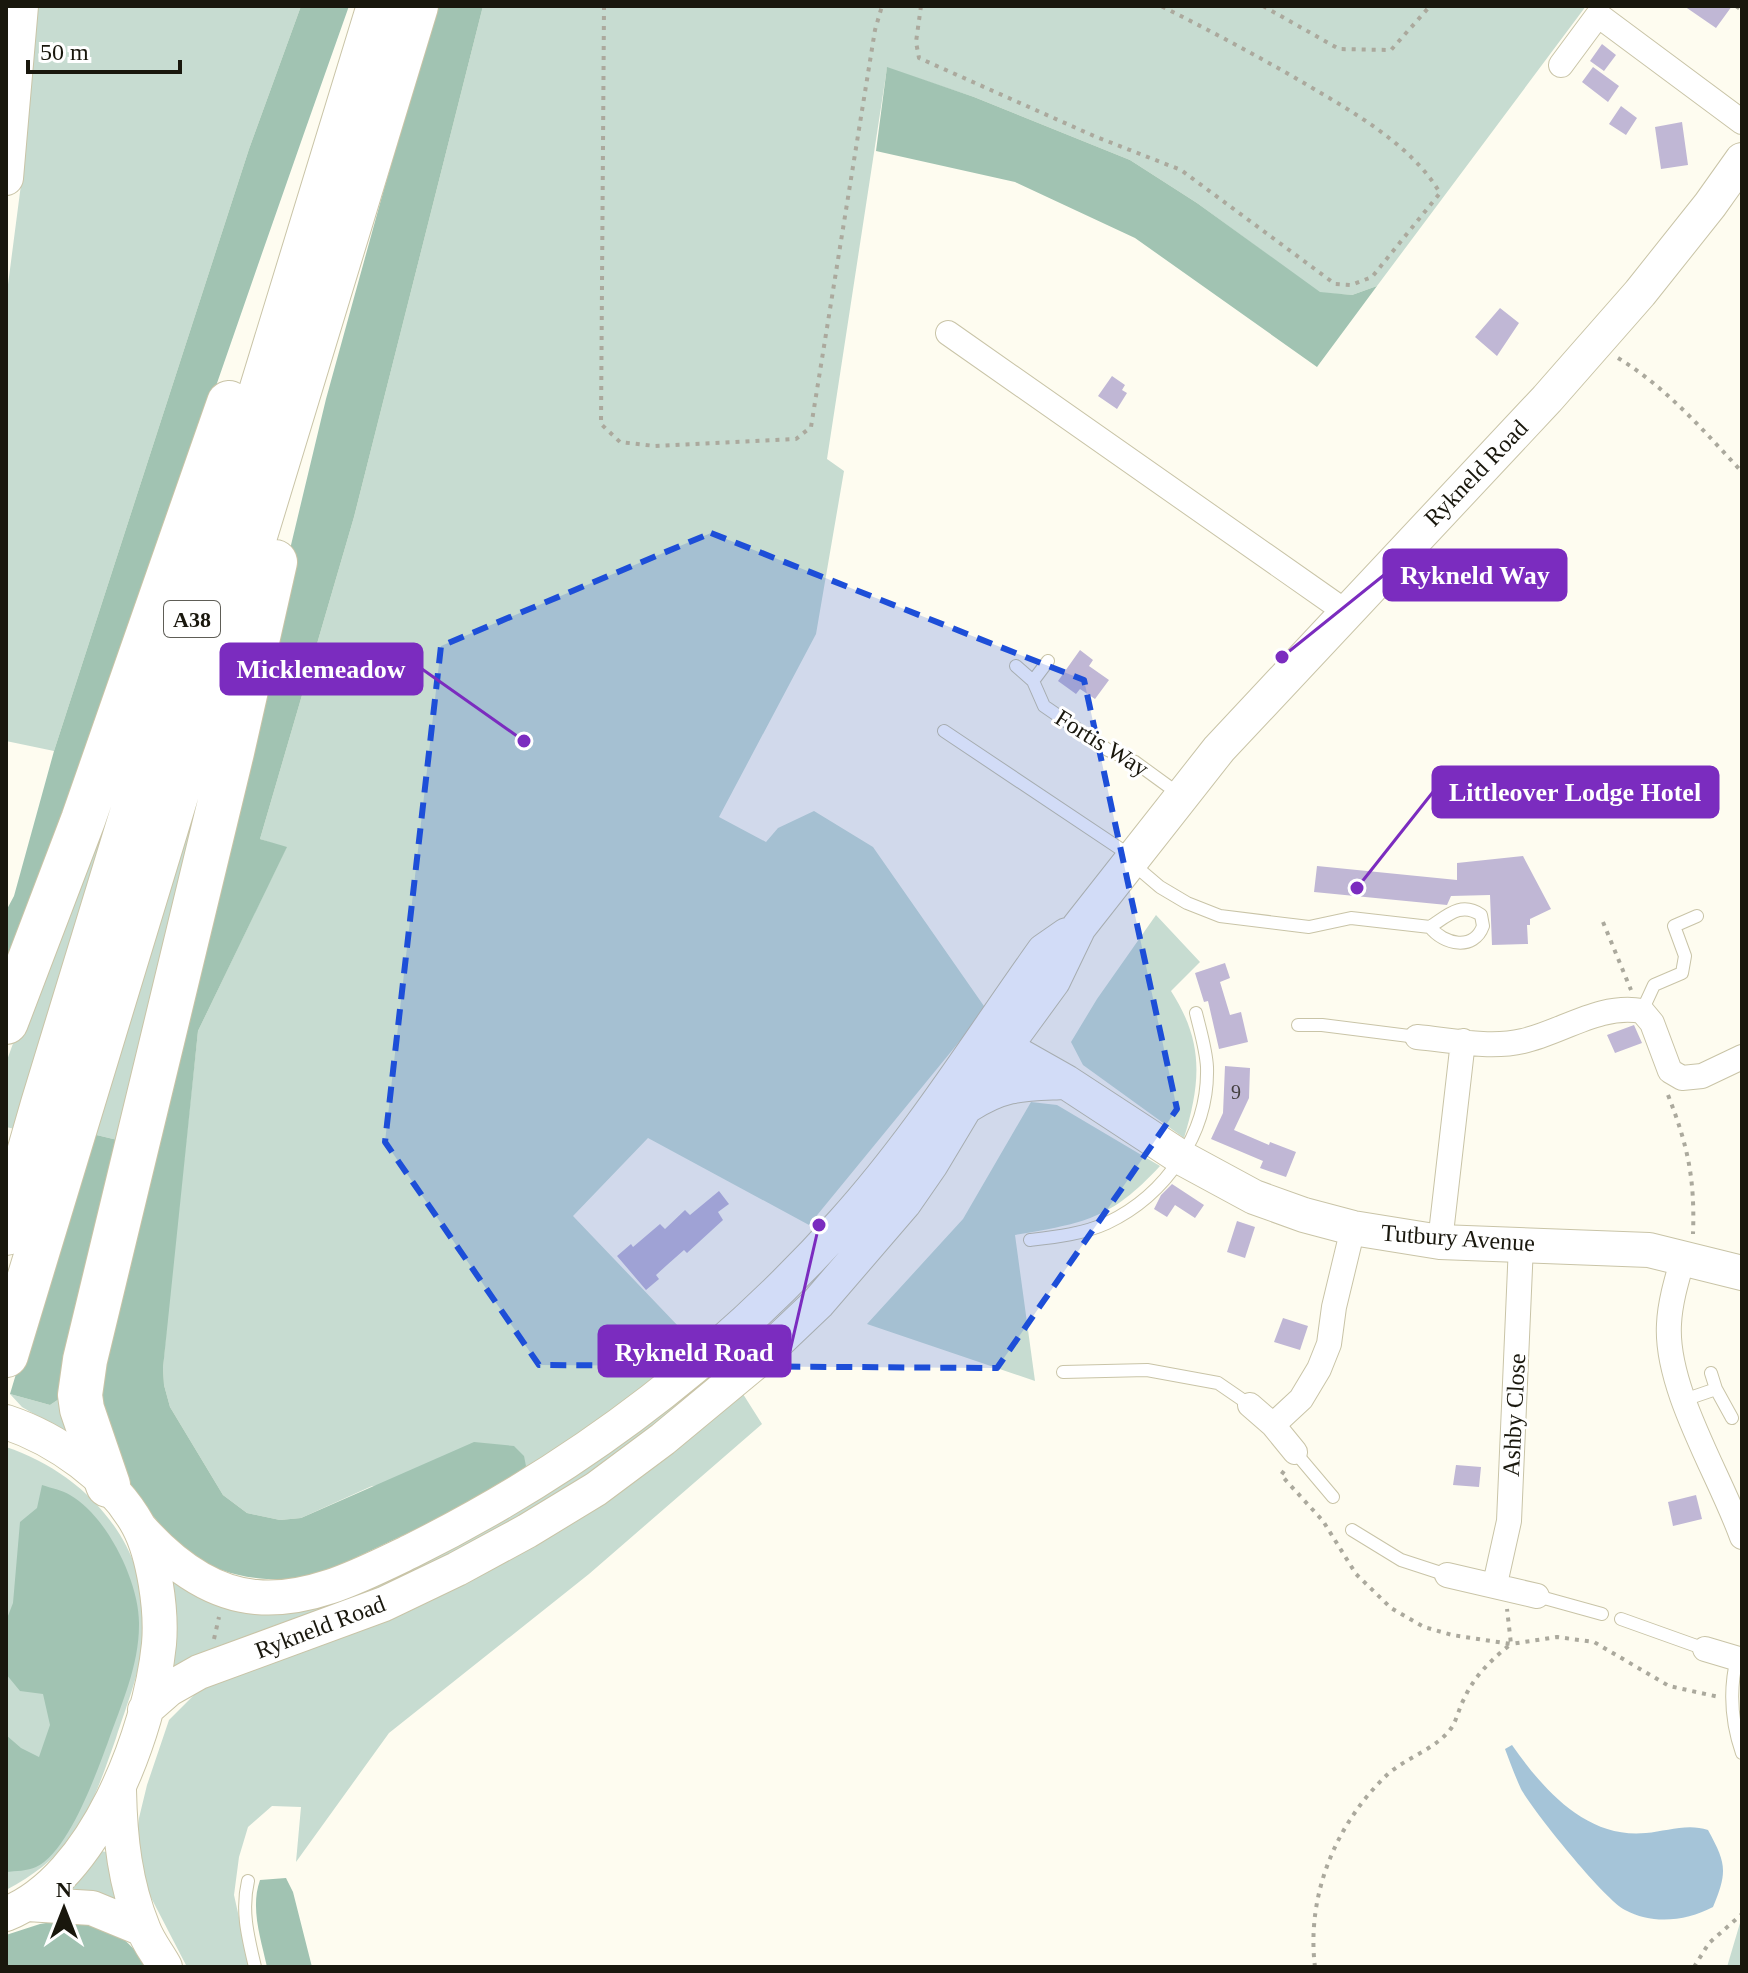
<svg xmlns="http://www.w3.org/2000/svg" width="1748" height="1973" viewBox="0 0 1748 1973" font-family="'Times New Roman',serif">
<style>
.green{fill:#c7dcd1}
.forest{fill:#a1c3b2}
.water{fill:#a5c4d8}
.building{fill:#c0b7d5}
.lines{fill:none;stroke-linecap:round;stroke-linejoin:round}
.lane-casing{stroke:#c9c4a7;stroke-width:14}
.street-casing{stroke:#c9c4a7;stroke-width:26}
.secondary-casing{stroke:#c9c4a7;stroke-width:36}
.highway-casing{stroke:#c9c4a7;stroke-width:46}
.path{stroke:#aba99d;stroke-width:4;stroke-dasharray:4 6;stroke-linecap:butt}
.lane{stroke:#fff;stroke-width:12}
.street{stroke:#fff;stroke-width:24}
.secondary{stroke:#fff;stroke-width:34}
.highway{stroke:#fff;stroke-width:44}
.marked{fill:#1d4ed8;fill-opacity:0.2;stroke:#1d4ed8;stroke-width:6;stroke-dasharray:16 10;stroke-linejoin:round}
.labels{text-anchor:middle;stroke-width:6;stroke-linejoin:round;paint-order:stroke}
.number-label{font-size:20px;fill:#433f3f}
.shield{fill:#fff;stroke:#5e5d56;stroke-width:2}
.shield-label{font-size:22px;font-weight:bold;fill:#19170d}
.street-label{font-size:24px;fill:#19170d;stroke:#fff}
.leader{fill:none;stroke:#7b2cbf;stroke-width:3}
.callout-dot{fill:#7b2cbf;stroke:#fff;stroke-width:3}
.callout{fill:#7b2cbf;stroke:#7b2cbf;stroke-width:3}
.callout-label{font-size:26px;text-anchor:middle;font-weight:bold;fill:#fff}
</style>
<rect width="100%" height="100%" fill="#fefcf0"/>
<!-- green -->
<path class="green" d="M35,6H301L249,149L54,751L6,741V300L26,146Z
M483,6H1586L1377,286L1352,295L1320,293L1197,203L1130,160L974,97L887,68L827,459L844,471L816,634L719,817L766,842L778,828L814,811L873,847L986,1009L809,1225L648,1138L573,1216L700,1349L518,1476L372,1486L301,1518L280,1520L247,1513L223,1495L170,1407L164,1385L163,1368L169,1298L198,1031L286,848L260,839L354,517Z
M175,591L24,1131L6,1127V1063Z
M218,732L126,1142L88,1133Z
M1156,915L1200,962L1171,991C1204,1042 1201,1082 1184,1138L1083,1065L1071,1042L1097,999Z
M1031,1102L1057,1105L1160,1166C1110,1220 1084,1223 1015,1235L1035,1381L867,1324L963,1219Z
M708,1376L712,1380L711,1387L555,1500L398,1585L171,1671L166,1574L271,1609Z
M71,1391L75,1438L22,1407L10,1394L50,1405Z
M743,1394L762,1424L589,1574L389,1733L296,1862L301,1807L272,1806L248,1827L239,1857L234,1895L250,1967H187L144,1884L136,1842L139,1818L147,1785L169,1720L199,1690L243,1671Z
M6,1447C85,1473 151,1545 144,1632C142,1668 127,1704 116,1738C91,1809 77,1853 6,1890Z
M101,1851L106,1852L116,1901L66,1891Z
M1742,1921V1967H1727L1740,1923Z"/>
<!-- forest -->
<path class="forest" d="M301,6H349C233,332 123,660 6,985V911L14,896L54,751L249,149Z
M438,6H483L354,517L260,839L287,847L198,1031L163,1368L164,1385L170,1407L223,1495L247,1513L280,1520L301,1518L474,1442L514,1446L524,1456L526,1466L518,1476L465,1506L317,1576C272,1584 225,1579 187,1552C174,1543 164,1528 153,1516C134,1494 118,1470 108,1443C99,1419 99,1389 95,1363L326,399L384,189Z
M887,67L974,97L1130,160L1197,203L1320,292L1352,295L1377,286L1317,367L1135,238L1015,182L876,151Z
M88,1133L126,1142L71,1391L50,1405L10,1394Z
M42,1485C51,1488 62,1490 70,1495C107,1516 140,1583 139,1625C139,1666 121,1705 108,1742C96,1774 68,1853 36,1867C28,1871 15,1871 6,1872V1735L21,1748L39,1757L50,1725L43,1694L20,1691L6,1674V1621L13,1603L20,1522L37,1508Z
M286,1878L293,1892L312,1967H267C261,1939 250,1908 260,1880Z
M88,1916C114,1928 132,1944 148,1967H6V1935L40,1924Z"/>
<!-- water -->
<path class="water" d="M1512,1745C1543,1789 1586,1839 1646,1833C1667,1831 1688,1823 1708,1830C1726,1863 1728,1871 1713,1907C1686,1921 1653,1925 1625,1910C1604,1899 1533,1811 1521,1789C1515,1776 1510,1762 1505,1749Z"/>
<!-- building -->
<path class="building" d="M1684,6H1732L1716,28Z
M1602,44L1616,55L1604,71L1590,61Z
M1593,67L1619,86L1608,102L1582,82Z
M1621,106L1637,118L1626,135L1609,124Z
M1682,122L1688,165L1661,169L1655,127Z
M1500,308L1519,323L1497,356L1475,337Z
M1112,376L1125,385L1122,390L1127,393L1117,409L1098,396Z
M1080,650L1093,660L1089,666L1109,680L1095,699L1080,689L1076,694L1058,681Z
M1523,856L1551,909L1530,919V925H1527L1528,944L1492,945L1490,895L1451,896L1447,905L1314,892L1317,866L1457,880V863Z
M1225,963L1230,978L1220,982L1230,1015L1241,1012L1248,1042L1219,1049L1208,1001L1204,1002L1195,973Z
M1634,1025L1642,1043L1615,1053L1607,1035Z
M1225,1066L1250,1068L1249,1098L1234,1130L1269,1145L1270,1142L1296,1152L1286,1177L1260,1168L1263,1161L1211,1139L1223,1113Z
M1172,1184L1204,1205L1195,1218L1175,1205L1167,1217L1154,1209L1161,1195Z
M719,1191L729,1204L718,1212L723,1220L687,1253L684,1250L667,1265L656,1275L659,1279L646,1290L617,1256L631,1244L633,1247L660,1224L665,1229L685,1210L690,1215Z
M1237,1221L1255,1227L1245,1258L1227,1252Z
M1283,1318L1308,1326L1300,1350L1274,1342Z
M1456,1465L1481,1467L1479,1487L1453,1485Z
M1696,1495L1702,1519L1673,1526L1668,1502Z"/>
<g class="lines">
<defs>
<path id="lane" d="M1016,666L1033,681L1048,661
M1033,681L1044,706L1108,750L1135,762L1179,794
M944,731L1131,856
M1133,864L1160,887L1187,903L1220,916L1309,927L1351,918L1430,927C1447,916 1461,901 1481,915L1483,926C1474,951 1444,945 1430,927
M1642,1011L1654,985L1682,973L1685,956L1674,926L1697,916
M1298,1025H1322L1417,1037
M1030,1240C1056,1237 1083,1234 1107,1223C1166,1195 1209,1133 1207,1067C1206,1049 1200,1030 1196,1013
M1063,1372L1147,1370L1218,1383L1250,1405
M1711,1373L1716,1389L1732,1418
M1684,1400L1716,1389
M1295,1452L1333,1497
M1352,1530L1401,1560L1447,1575
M1537,1596L1602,1614
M1621,1619L1705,1649
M1737,1658C1729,1690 1731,1721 1742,1753
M248,1881C241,1911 248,1937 255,1967"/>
<path id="street" d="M1561,65L1598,15L1742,122
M948,333L1346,612
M1417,1037C1450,1040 1489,1049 1523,1041C1562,1032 1601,1003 1642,1011L1652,1023L1670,1071L1682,1078L1702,1076L1742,1057
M1440,1242L1463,1041
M1683,1258C1677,1279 1670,1302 1669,1324C1665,1389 1720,1475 1742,1537
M1250,1405L1273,1425L1295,1452
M1273,1425L1301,1399L1319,1369L1329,1344L1334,1307L1353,1228
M1447,1575L1537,1596
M1495,1584L1509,1521L1521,1245
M1705,1649L1742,1660"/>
<path id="secondary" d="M6,178L21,6
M994,1028L1004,1047L1066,1082L1182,1158L1254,1197L1304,1215L1353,1228L1440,1242L1649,1250L1742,1273
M967,1106C1004,1082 1023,1084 1065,1082
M6,1422C57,1439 112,1478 138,1525C154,1555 162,1610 159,1644C150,1733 95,1879 6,1914
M139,1527C169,1561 209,1593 256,1597C311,1602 363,1574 411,1551C574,1470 721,1359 843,1223C918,1140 979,1042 1044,951L1067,935
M145,1710L169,1689L199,1672L384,1604L457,1569L527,1531L596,1489L663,1439L757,1361L818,1303L904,1203L931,1164L985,1074L1053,981L1079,927L1219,749L1547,399L1640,293L1710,205L1742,160
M119,1790C120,1838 125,1884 143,1928C148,1942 158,1954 165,1967
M27,1904L92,1908L143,1929"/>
<path id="highway" d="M6,1022L83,820L229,403
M6,1233L43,1104L379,6
M6,1355L416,6
M108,1485L82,1409L80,1395L85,1360L232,752L275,562"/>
</defs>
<!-- lane casing -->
<use href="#lane" class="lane-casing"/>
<!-- street casing -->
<use href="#street" class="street-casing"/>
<!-- secondary casing -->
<use href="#secondary" class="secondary-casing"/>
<!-- highway casing -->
<use href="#highway" class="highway-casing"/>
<!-- path -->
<path class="path" d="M604,6L601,424L620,442L655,446L796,439L811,427L875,30L882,6
M921,6L916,42L919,58L1094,136L1181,170L1335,284L1351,285L1372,277L1440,193C1411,143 1346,108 1297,79C1252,53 1207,29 1161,6
M1263,6L1339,49L1391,50L1430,6
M1736,6L1742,10
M1618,358C1666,387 1704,431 1742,472
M1603,922L1631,990
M1668,1095C1688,1146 1695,1179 1693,1234
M1284,1471L1281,1475L1323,1521L1356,1574L1391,1608L1424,1627L1452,1635L1511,1644L1557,1637L1594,1642L1669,1686L1719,1697
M214,1639L219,1617
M1315,1967C1306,1895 1336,1823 1388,1774C1407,1757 1437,1749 1452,1727C1457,1719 1459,1708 1464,1699C1474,1676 1492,1659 1511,1644L1507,1609
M1694,1967L1709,1943L1742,1914"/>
<!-- lane -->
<use href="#lane" class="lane"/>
<!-- street -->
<use href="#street" class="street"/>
<!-- secondary -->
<use href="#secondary" class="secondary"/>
<!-- highway -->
<use href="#highway" class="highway"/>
</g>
<!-- marked area -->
<path class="marked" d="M711,533L1084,680L1177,1109L997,1368L539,1365L385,1142L441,646Z"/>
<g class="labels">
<!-- number labels -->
<g class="number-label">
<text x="1236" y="1099">9</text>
</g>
<!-- shield labels -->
<rect class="shield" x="164" y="601" width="56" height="36" rx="6"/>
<g class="shield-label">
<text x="192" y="627">A38</text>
</g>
<!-- street labels -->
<g class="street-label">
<text transform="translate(1476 473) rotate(-46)" y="8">Rykneld Road</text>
<text transform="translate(1102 743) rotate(32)" y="8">Fortis Way</text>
<text transform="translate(1458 1238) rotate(4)" y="8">Tutbury Avenue</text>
<text transform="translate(1514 1415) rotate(-87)" y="8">Ashby Close</text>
<text transform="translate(320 1627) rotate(-21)" y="8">Rykneld Road</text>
</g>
</g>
<!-- callouts -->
<path class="leader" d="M1282 657L1384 575M524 741L422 669M1357 888L1433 792M819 1225L790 1351"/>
<g class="callout-dot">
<circle cx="1282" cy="657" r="8"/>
<circle cx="524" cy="741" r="8"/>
<circle cx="1357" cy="888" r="8"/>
<circle cx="819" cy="1225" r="8"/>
</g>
<g class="callout">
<rect x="1384" y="550" width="182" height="50" rx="8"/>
<rect x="221" y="644" width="201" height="50" rx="8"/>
<rect x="1433" y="767" width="285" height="50" rx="8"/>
<rect x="599" y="1326" width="191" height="50" rx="8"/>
</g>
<g class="callout-label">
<text x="1475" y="584">Rykneld Way</text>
<text x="321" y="678">Micklemeadow</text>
<text x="1575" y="801">Littleover Lodge Hotel</text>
<text x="694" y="1361">Rykneld Road</text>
</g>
<!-- border -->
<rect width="1748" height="1973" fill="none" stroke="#19170d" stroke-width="16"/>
<!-- north arrow -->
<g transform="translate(64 1909)" stroke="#ffffff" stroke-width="6" paint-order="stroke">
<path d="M0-6L14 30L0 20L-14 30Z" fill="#19170d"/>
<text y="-12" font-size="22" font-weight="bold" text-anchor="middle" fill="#19170d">N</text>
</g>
<!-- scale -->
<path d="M28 60v12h152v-12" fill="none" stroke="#19170d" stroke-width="4"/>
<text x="40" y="60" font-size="24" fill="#19170d" stroke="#ffffff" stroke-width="6" paint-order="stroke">50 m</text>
</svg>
